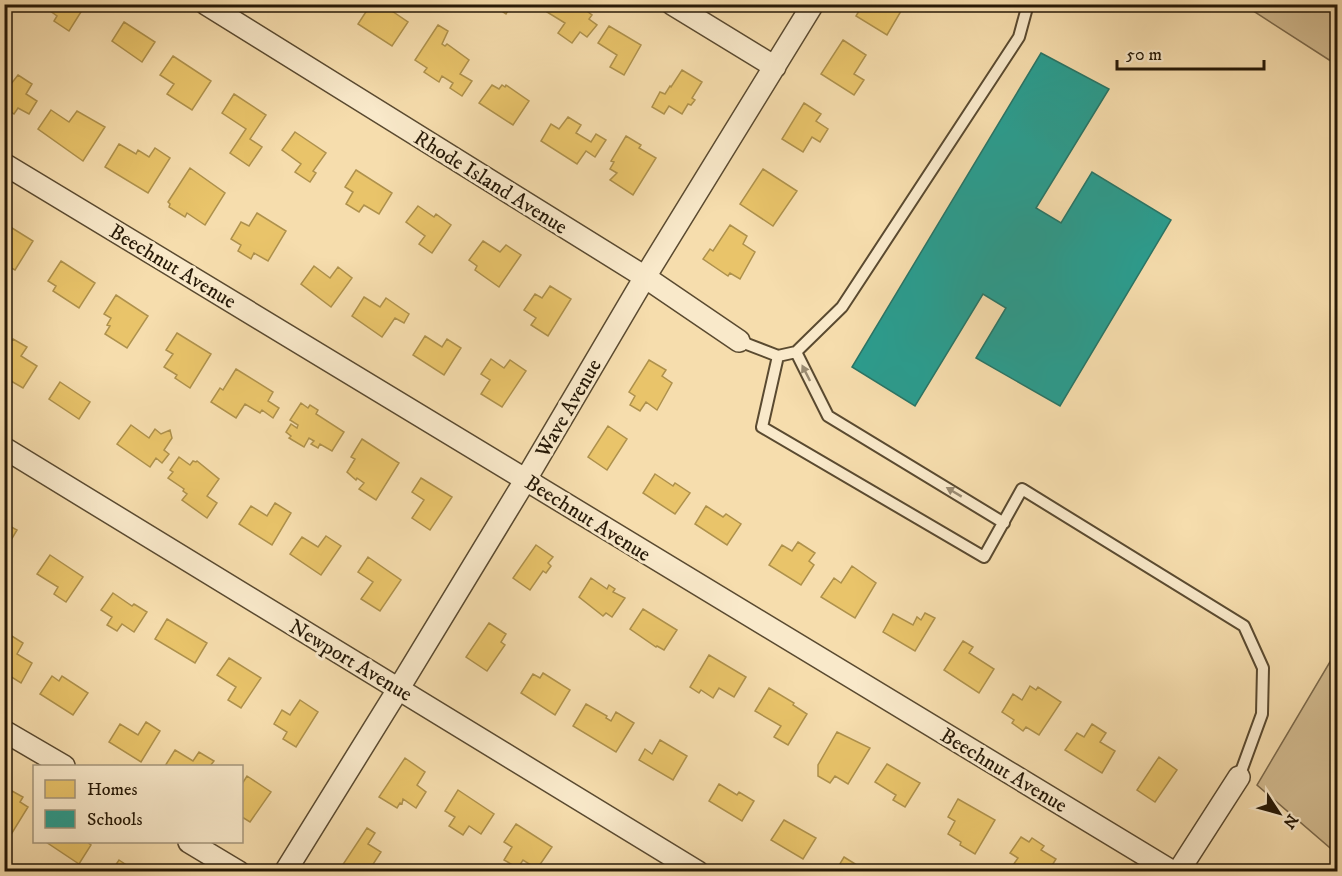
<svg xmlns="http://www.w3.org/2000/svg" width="1342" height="876" viewBox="0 0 1342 876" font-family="'IM FELL DW Pica',serif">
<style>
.green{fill:#d3bc91;stroke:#7c6a4c;stroke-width:1.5}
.homes{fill:#e9c46a;stroke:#ae914c;stroke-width:1.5}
.schools{fill:#2a9d8f;stroke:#297566;stroke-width:1.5}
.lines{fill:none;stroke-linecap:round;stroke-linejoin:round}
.service-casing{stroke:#5a4a30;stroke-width:14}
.minor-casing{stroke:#5a4a30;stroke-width:24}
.service{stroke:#f9e9ca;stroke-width:10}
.minor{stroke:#f9e9ca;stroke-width:21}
.oneway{fill:#9a8b72}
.labels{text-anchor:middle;stroke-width:6;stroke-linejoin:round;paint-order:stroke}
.street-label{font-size:21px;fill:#261907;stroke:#f9e9ca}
</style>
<rect width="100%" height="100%" fill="#f6ddad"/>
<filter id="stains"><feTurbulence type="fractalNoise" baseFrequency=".00333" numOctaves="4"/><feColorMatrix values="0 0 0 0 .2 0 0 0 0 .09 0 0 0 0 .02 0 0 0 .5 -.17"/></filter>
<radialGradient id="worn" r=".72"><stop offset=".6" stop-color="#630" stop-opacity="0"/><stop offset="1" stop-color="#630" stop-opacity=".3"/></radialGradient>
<!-- green -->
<path class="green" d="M1244,5H1337V65Z
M1337,650L1338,871L1327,872L1337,854L1257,785Z"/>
<!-- homes -->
<path class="homes" d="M48,4H86L69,31L54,21L57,16L46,8Z
M371,4H376L381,8L383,5L408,22L392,46L358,24Z
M491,4H512L506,14Z
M553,4L580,6L592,15L589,19L597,25L587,37L580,32L572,43L558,33L565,23L547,12Z
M863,4H901L904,6L887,35L856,16Z
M124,22L155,42L142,62L112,41Z
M438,25L448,31L442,44L445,46L447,44L469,60L460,74L472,81L462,96L450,88L453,83L442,76L439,82L424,72L427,68L415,60Z
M609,26L641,45L624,75L610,67L617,55L598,43Z
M843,40L866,55L854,74L864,80L854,95L821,74Z
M173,56L211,81L192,110L167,94L174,84L160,75Z
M682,70L702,82L692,98L695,100L691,105L688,104L682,114L669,106L664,114L652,107L660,92L665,94L670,86L671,87Z
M18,75L32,84L26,94L37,101L29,114L18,108L14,114L4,107V80L11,84Z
M492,85L499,89L502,85L505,87L506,85L529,101L513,125L479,103Z
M234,94L266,115L250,139L262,147L249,166L230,153L246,129L222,113Z
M804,103L821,114L816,121L828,129L820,142L812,137L803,152L782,139Z
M51,110L69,122L77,111L105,127L83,161L38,129Z
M568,117L581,125L576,133L591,142L596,134L606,140L595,157L586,151L577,164L541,141L551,124L559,129Z
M295,132L326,153L313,171L316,173L310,182L295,172L301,164L282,150Z
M626,136L641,145L639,148L656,158L633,195L610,180L617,173L610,169L614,162L611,161Z
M119,144L136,154L138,150L149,157L155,148L170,158L148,193L105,167Z
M190,168L225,193L205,225L187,213L185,217L169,207L170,204L168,202Z
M763,169L797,191L773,226L740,204Z
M356,170L392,193L379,214L364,205L359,212L346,204L353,192L345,187Z
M418,206L434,217L436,214L451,225L432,253L419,244L425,236L406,222Z
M257,213L286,231L268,261L254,253L251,259L238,251L241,245L231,239L241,222L249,226Z
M4,223L33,241L15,270L4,264Z
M730,225L747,236L743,244L755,252L740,279L730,273L728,276L703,259L710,249L713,251Z
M483,241L500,252L506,245L521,255L499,287L475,270L477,266L469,260Z
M61,261L95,283L79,308L53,291L56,286L48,281Z
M314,266L330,278L338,267L352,278L331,307L301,284Z
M550,286L571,299L548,336L531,325L536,318L524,310L535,294L542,298Z
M116,295L148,316L127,348L105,334L110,326L107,325L111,318L104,314Z
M364,297L380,307L386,298L409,314L404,323L395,318L382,337L352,316Z
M177,333L211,354L190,388L175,378L177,375L164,367L173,354L166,350Z
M425,336L442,347L447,339L461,348L444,375L413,355Z
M13,339L27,347L21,356L37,366L23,388L4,377V351Z
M491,359L504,368L510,360L526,371L502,407L481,394L490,380L481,374Z
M649,360L666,370L662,376L672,383L657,410L646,402L640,411L630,405L635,396L629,392Z
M236,369L273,392L268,401L279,408L273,418L262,410L260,413L245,404L236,418L211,402L220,388L223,390Z
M60,382L90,402L79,419L49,399Z
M301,403L308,408L310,405L318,410L316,414L344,432L332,451L320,444L318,448L311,444L314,441L309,438L304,447L289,438L291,436L286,432L291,424L297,428L298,425L290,420Z
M131,425L149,438L155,429L161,434L170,430L172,438L164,450L169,454L162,463L156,458L150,467L117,444Z
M608,426L627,439L607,470L588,457Z
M362,439L399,463L376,500L359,489L364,483L357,478L356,480L347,472L355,459L351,457Z
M179,457L190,465L193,461L196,462L197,461L219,479L207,496L217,503L207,518L182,500L187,494L183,491L184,489L168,478L173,472L170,470Z
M655,474L673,486L675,483L690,493L675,514L643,493Z
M421,478L452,497L430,530L412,518L424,500L412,492Z
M275,503L291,513L272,545L239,524L251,506L267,516Z
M706,506L723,517L726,514L741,524L727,545L695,524Z
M4,523L17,530L4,552Z
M326,536L341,546L321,575L290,554L302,537L318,547Z
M798,542L815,553L809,561L814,565L801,585L769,565L782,545L792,551Z
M536,545L553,557L548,563L551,566L546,573L543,571L530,590L513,578Z
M50,555L83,577L66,602L54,594L58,587L37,574Z
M368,557L401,580L380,611L361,599L373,582L358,572Z
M852,566L876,583L855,618L821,597L834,578L841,583Z
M591,578L607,589L609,585L615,589L613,592L625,598L612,617L606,613L603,616L579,597Z
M113,593L132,606L134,604L147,612L134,632L122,624L117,631L107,625L112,617L101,610Z
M643,609L677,630L664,650L657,646L656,647L630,629Z
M925,613L935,618L915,651L883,632L893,614L913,625L917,617L921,620Z
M167,619L207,643L195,663L155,639Z
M489,623L506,634L501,642L505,645L487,671L466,657Z
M7,633L23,643L17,654L32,663L21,683L10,676L8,680L4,678V638Z
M963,641L973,647L969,653L994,669L979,693L944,670Z
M709,655L746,677L734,697L719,688L713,698L701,690L699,693L690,687Z
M229,658L261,678L241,708L228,700L236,687L217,675Z
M543,673L570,690L555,715L521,693L533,674L540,678Z
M52,676L59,681L62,676L88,693L73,715L40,694Z
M1030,686L1036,690L1038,687L1061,702L1039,735L1026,727L1023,731L1012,723L1014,720L1002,712L1013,694L1022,700Z
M769,688L794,703L793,705L807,714L788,745L774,737L781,726L755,711Z
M300,700L318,712L296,747L283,739L287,732L274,724L282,710L290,715Z
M586,704L607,716L606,718L611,721L616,712L634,723L616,752L573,726Z
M146,722L160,731L141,762L109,742L120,724L138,735Z
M1092,724L1106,733L1100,742L1115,751L1102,773L1065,750L1077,733L1084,737Z
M837,732L870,748L848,784L835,776L830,783L818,776V765Z
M660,740L687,756L673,780L639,760L645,749L652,754Z
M175,750L193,761L199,752L214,761L210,766H165Z
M1159,757L1177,770L1155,802L1137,790Z
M405,758L425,772L417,785L426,792L416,808L403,799L402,804L400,803L397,808L379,797Z
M887,764L920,783L905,807L893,800L896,795L875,782Z
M247,776L271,792L250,822L242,817V784Z
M719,784L737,795L739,792L754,801L742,821L709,801Z
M458,790L494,814L481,834L469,826L463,835L449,826L455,817L445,811Z
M12,791L23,797L20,802L28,807L12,833L4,828V796L8,798Z
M958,799L995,820L975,854L960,845L961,842L948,834L955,821L948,817Z
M784,820L816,838L803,859L771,840Z
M516,824L552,847L537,869L523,860L518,868L504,860L512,847L504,842Z
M367,828L375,833L368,844L381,852L368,872H338Z
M1021,837L1029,842L1032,838L1044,846L1041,850L1056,859L1048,872L1009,871L1018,858L1010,853Z
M46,842H87L91,845L79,864Z
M844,857L868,872H835Z
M119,860L137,872H111Z"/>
<!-- schools -->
<path class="schools" d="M1041,53L1109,89L1036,208L1061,223L1092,172L1171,220L1060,406L976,358L1006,308L983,294L915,406L852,367Z"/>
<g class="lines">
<defs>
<path id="service" d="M1028,4L1019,37L842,307L796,352L778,356L762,427L984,557L1022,489L1244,626L1263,668L1262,714L1239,777
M739,341L778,356
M796,352L828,416L1004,523"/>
<path id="minor" d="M206,4L645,277L739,341
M672,4L775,67
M4,164C394,399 782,637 1173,872
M4,448L698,872
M4,731L64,766
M189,842L239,872
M285,872L399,688L526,479L645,277L813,4
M1178,872L1239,777"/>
</defs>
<!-- service casing -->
<use href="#service" class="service-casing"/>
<!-- minor casing -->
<use href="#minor" class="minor-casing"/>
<!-- service -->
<use href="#service" class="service"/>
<!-- minor -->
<use href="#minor" class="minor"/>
</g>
<!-- one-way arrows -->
<defs><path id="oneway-solid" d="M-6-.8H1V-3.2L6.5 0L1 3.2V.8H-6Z" transform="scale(1.5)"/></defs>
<g class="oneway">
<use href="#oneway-solid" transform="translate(806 373) rotate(-117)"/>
<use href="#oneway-solid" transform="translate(954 492) rotate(-149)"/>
</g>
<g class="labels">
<!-- street labels -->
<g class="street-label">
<text transform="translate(491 182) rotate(32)" y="7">Rhode Island Avenue</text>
<text transform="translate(173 266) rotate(31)" y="7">Beechnut Avenue</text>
<text transform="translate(568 408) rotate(-60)" y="7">Wave Avenue</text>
<text transform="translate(588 518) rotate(32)" y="7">Beechnut Avenue</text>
<text transform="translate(351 660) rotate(31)" y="7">Newport Avenue</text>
<text transform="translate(1004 770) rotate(31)" y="7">Beechnut Avenue</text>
</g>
</g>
<!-- margin -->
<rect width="1342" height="876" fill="none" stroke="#f6ddad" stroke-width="24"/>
<rect x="6" y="6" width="1330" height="864" fill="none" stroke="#261907" stroke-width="3"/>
<rect x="12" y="12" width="1318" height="852" fill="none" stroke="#261907" stroke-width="1.5"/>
<!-- legend -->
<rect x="33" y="765" width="210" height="78" fill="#f9e9ca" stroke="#a5967c" stroke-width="1.5"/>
<rect x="45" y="780" width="30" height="18" fill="#e9c46a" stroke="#a5967c" stroke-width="1.5"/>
<text x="87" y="795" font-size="18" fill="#261907">Homes</text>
<rect x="45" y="810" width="30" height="18" fill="#2a9d8f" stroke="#a5967c" stroke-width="1.5"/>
<text x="87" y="825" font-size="18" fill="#261907">Schools</text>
<!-- north arrow -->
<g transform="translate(1279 813) rotate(126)" stroke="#f9e9ca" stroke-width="4.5" paint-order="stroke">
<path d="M0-4.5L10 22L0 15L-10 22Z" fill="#261907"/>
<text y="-9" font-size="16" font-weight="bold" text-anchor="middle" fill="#261907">N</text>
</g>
<!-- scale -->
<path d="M1117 60v9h147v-9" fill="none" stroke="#261907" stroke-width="3"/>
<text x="1126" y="60" font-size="18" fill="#261907" stroke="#f9e9ca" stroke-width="4.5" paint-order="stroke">50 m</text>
<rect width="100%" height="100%" filter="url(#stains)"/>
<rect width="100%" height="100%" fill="url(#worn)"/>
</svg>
